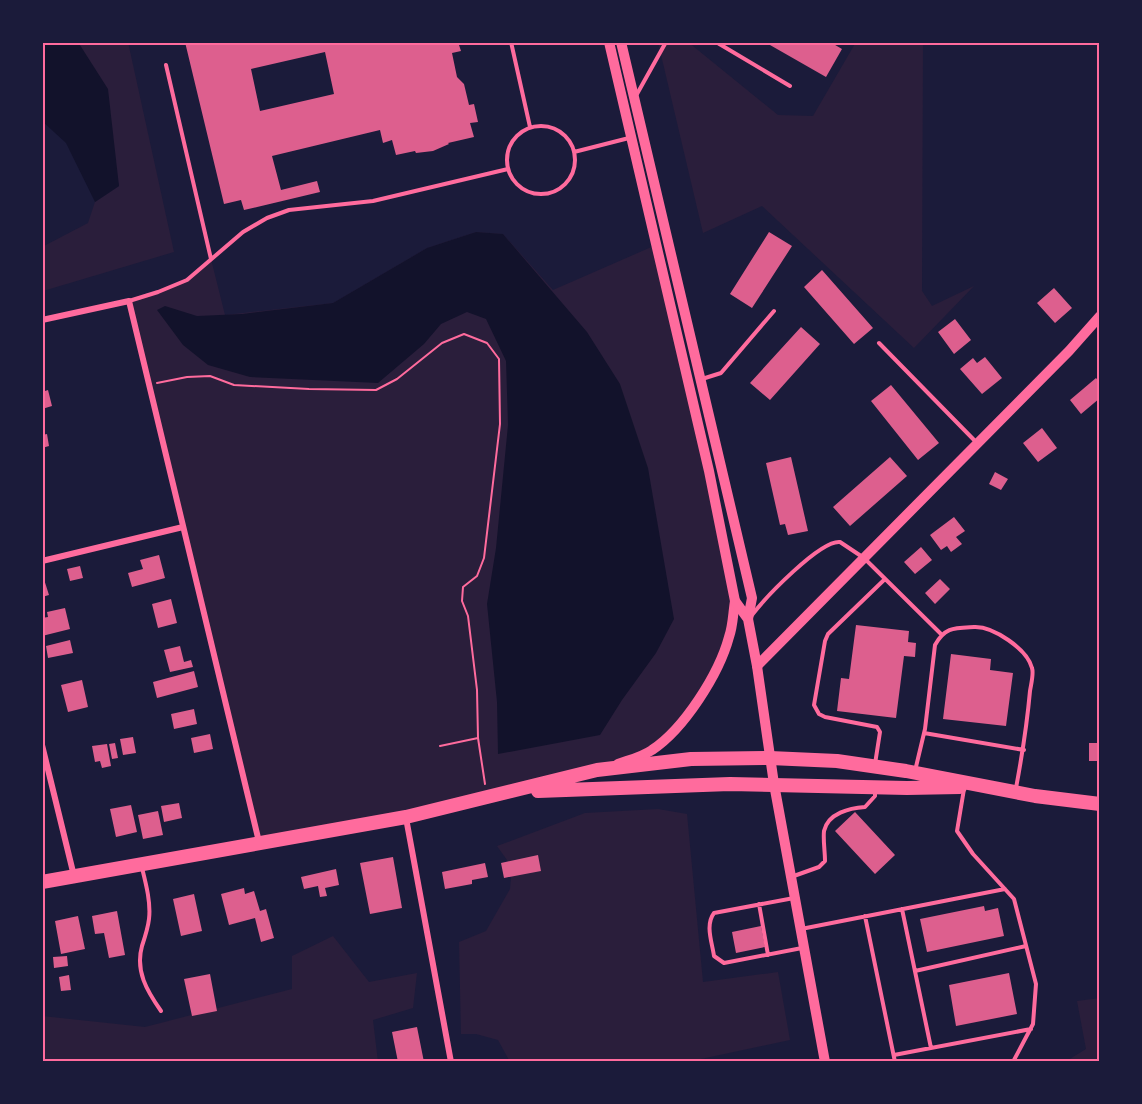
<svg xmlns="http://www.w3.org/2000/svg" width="1142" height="1104" viewBox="0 0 1142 1104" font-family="'Golos Text',sans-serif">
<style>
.green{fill:#2a1e3b}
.water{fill:#12122b}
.building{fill:#dd5f8e;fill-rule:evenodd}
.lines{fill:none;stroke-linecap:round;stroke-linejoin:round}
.path{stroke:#ff6b9d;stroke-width:2}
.service{stroke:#ff6b9d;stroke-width:4}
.minor{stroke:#ff6b9d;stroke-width:6}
.tertiary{stroke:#ff6b9d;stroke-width:10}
.secondary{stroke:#ff6b9d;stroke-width:10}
.trunk{stroke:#ff6b9d;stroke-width:14}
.neatline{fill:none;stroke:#ff6b9d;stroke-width:2}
</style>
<rect width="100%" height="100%" fill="#1b1b3a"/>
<!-- green -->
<path class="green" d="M78,42H128L174,252L43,291L42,247L88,223L95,202L119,186L90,63Z
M658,42H688L778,115L813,116L856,42H923L922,291L932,306L974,286L914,348L762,206L703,233Z
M476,232L503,234L553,290L656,245L735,601L724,654L666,740L597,770L259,843L129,301L187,280L211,259L225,315L333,303L427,248Z
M658,809L687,814L703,982L778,972L790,1040L687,1062H510L498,1040L476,1034H461L459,942L486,931L510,889L512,867L497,846L585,813Z
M333,936L369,982L417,973L413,1008L373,1020L378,1062H42V1016L145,1027L292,989V956Z
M1100,998V1062H1068V1060L1086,1049L1077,1001Z"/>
<!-- water -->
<path class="water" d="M42,42H78L108,89L119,186L95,202L66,143L42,121Z
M476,232L503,234L587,332L620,384L648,468L674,619L656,653L622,700L600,735L498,754L497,702L487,604L496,548L508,425L506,361L486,319L467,312L441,324L424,344L378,383L250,377L208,365L183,345L157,310L165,306L197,316L242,314L333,303L427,248Z"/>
<!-- building -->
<path class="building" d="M185,42H458L461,51L452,53L457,77L464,84L469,105L474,104L478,122L470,123L474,137L448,143L449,144L433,151L416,153L415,151L396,155L392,140L383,143L380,130L272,156L281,190L317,181L320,192L244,210L241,200L224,204ZM325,52L334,94L260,111L251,69Z
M772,42H830L842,49L826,77L770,45Z
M769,232L792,246L752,308L730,294Z
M822,270L873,328L854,344L804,287Z
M1054,288L1072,308L1055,323L1037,303Z
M955,319L971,340L954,354L938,332Z
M801,327L820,344L770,400L750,383Z
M985,357L1002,378L982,394L960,369L973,358L977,363Z
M1096,378L1100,383V398L1081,414L1070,400Z
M891,385L939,443L918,460L871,401Z
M48,390L52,406L42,409V392Z
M1042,428L1057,448L1038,462L1023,443Z
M47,434L49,446L42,448V435Z
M791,457L808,531L788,535L785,524L780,525L766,463Z
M890,457L907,476L850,526L833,507Z
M995,472L1008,479L1001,490L989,484Z
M954,517L965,531L956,537L962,544L951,552L947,546L941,550L930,535Z
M921,547L932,560L915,574L904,562Z
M159,555L165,578L132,587L128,573L143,569L140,560Z
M80,566L83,578L70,581L67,569Z
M42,573L49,595L42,597Z
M940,579L950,589L935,604L925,593Z
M171,599L177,623L158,628L152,604Z
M65,608L70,629L42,636V618L48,617L47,612Z
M856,625L909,631L908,642L916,643L915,657L904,656L896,718L837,711L841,678L849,679Z
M70,640L73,653L48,658L46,646Z
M180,646L184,662L191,660L193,667L170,672L164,650Z
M951,654L991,659L990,670L1013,673L1006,726L943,719Z
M194,671L198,687L157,698L153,682Z
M82,680L88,707L68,712L61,685Z
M194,709L197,724L174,729L171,714Z
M210,734L213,749L194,753L191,738Z
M133,737L136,753L123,755L120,739Z
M115,743L118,758L112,759L109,744Z
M1089,743H1100V761H1089Z
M107,744L111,766L102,768L100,761L95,762L92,746Z
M179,803L182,818L164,822L161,806Z
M131,805L137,832L116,837L110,809Z
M158,811L163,835L143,839L138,815Z
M855,812L895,855L875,874L835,831Z
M538,855L541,871L504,878L501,863Z
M393,857L402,908L370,914L360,863Z
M485,863L488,877L472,880V884L445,889L442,872Z
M336,869L339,885L325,888L327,896L320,897L318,886L304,889L301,877Z
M244,888L245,894L254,891L260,911L266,909L274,938L261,942L255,918L229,925L221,894Z
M194,894L202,931L181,936L173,899Z
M984,906L985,911L998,908L1004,936L927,952L920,919Z
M117,911L125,955L109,958L104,933L95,934L92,916Z
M78,916L85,949L61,954L55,921Z
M761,926L765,947L736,953L732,932Z
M67,956L68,966L54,968L53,957Z
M1009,973L1017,1014L956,1026L949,985Z
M210,974L217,1011L192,1016L184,979Z
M69,975L71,990L61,991L59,977Z
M417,1027L424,1062H398L392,1032Z"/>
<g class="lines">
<!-- path -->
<path class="path" d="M157,383L187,377L210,376L234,385L309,389L376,390L397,379L442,343L464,334L487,343L499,359L500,424L484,558L477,576L463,587L462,601L468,616L477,690L478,738L485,784
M440,746L478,738"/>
<!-- service -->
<path class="service" d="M511,42L530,127
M716,42L790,86
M166,65L211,259
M637,94L666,42
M507 160a34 34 0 1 1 68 0a34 34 0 1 1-68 0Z
M574,152L629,138
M129,301L158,292L187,280L243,232L267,218L289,210L373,201L508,169
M879,343L977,443
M702,379L721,373L774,311
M752,615C765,598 820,540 840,542L864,558L941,634
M924,733L1024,750
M875,764L880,732L877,727L825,717L819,714L814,705L825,641L828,634L885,579
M915,771L925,729L935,645C945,627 954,628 974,627C993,626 1027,649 1032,668C1034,674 1031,684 1030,691C1027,724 1022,756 1016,788
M964,789L957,831L973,854L1014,899L1036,984L1033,1024L1013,1062
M142,868C146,884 151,903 149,919C148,928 145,937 142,946C135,971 147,991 161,1011
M791,877L819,867L825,861C825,852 823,840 824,831C828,813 850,808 865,807L875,796V790
M794,898L714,913C705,925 712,942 714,956L724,963L802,948
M759,904L768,955
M902,909L931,1048
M865,916L895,1062
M801,929L1005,889
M915,971L1026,946
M894,1055L1031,1029"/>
<!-- minor -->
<path class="minor" d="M42,320L129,301L259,842
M42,561L183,527
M42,745L74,876
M406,818L451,1062"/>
<!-- tertiary -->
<path class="tertiary" d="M757,666L1069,351L1100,316
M618,764C629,760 642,757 652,750C684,729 719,674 729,637C733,626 733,613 735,601"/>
<!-- secondary -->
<path class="secondary" d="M609,42L709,471L735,601L748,619
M621,42L752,598L748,619L757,666L774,784L825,1062"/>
<!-- trunk -->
<path class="trunk" d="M538,791L730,784L907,788L960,787
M42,882L406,817L597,770L691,759L770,758L837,761L906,771L1035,796L1100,804"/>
</g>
<!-- border -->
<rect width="1142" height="1104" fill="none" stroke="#1b1b3a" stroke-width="87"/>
<rect x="44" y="44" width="1054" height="1016" class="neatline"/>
</svg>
